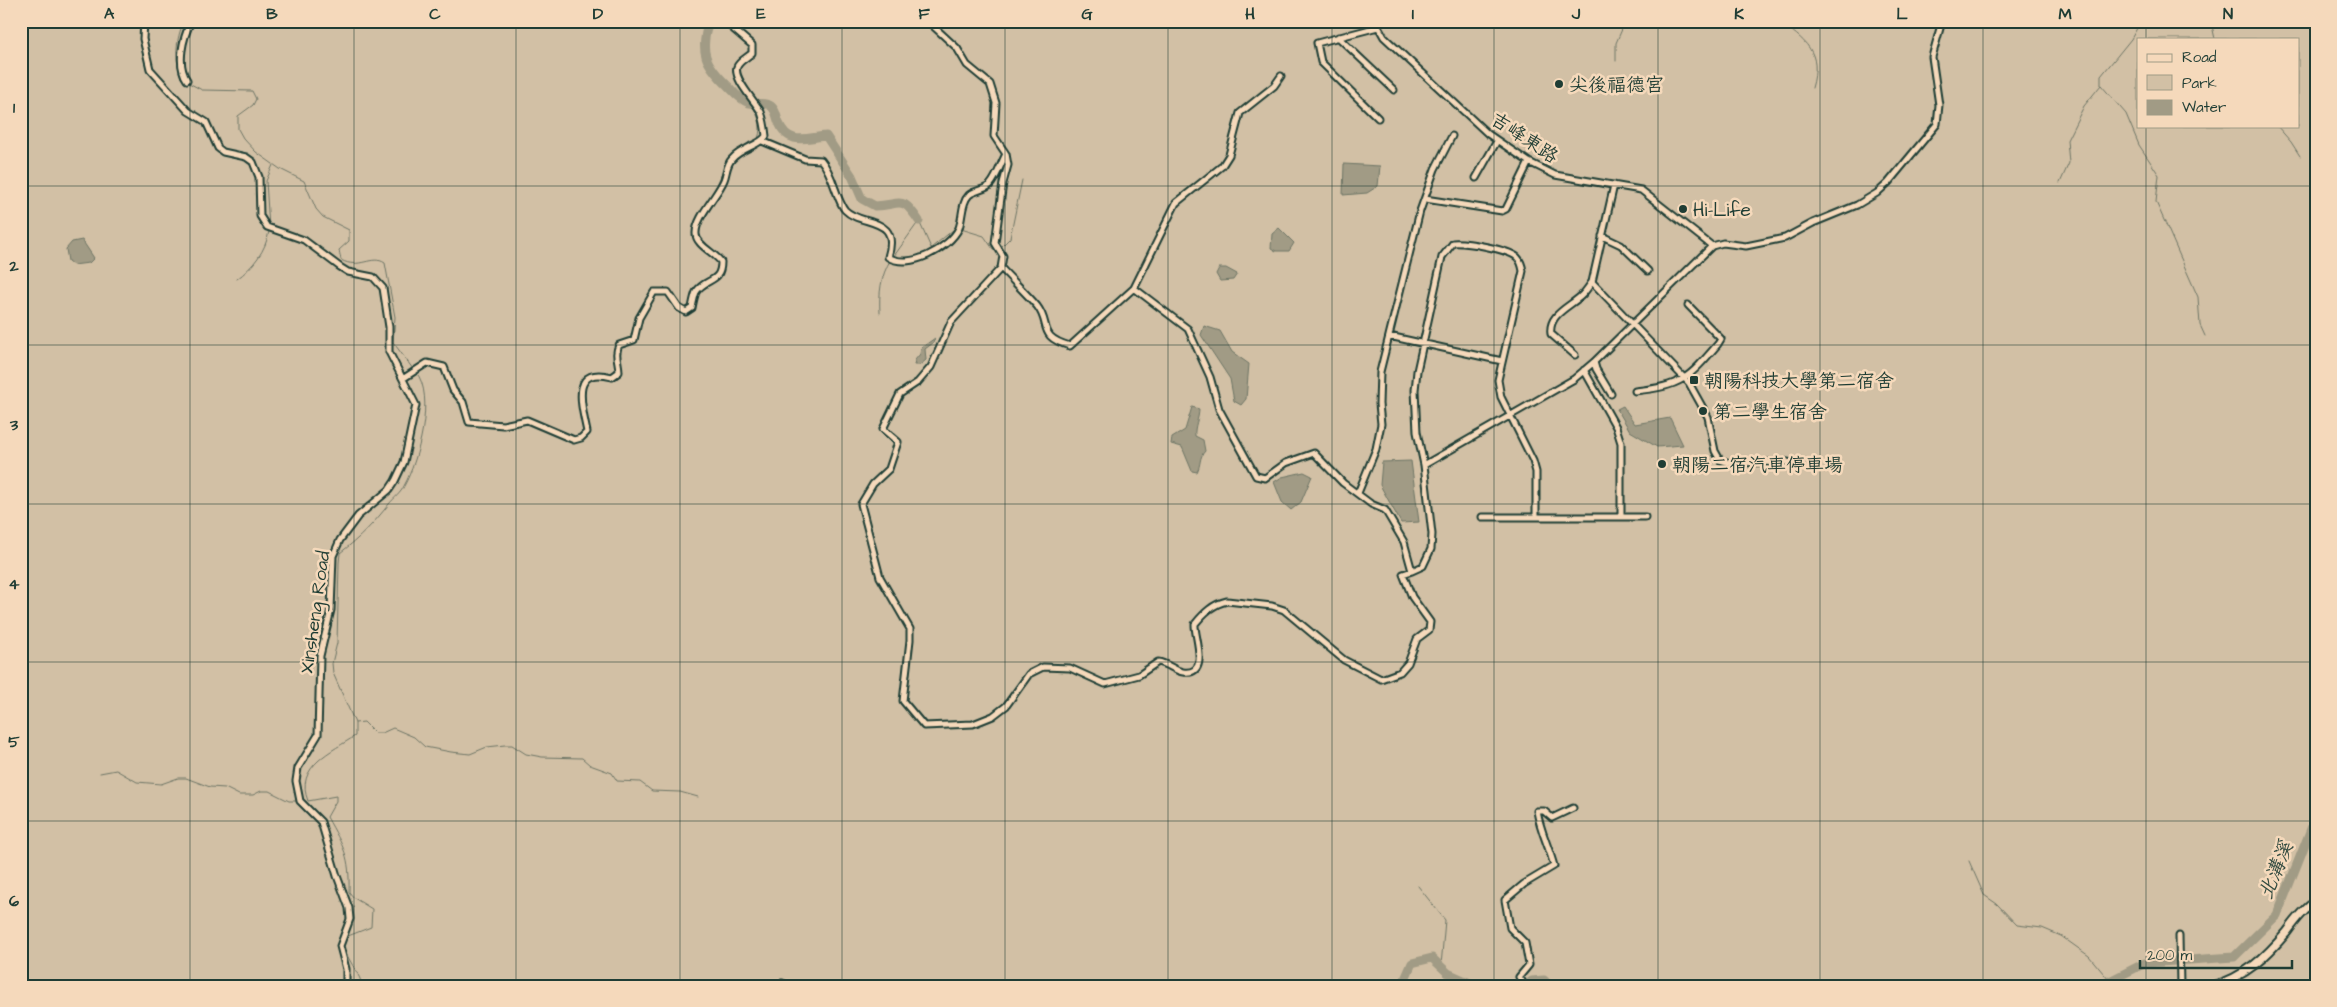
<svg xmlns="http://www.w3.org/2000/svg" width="2337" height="1007" viewBox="0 0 2337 1007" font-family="'Architects Daughter','LXGW WenKai TC',sans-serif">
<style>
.green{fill:#d2c0a5;stroke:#787e6c;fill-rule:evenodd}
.water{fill:#a19b85;stroke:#6d7565}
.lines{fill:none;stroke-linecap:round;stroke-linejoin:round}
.stream{stroke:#6d7565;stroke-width:1}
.river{stroke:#a19b85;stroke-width:9}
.street-casing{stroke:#1f3d34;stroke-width:9}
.secondary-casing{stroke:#1f3d34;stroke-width:11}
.street{stroke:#f5d9bb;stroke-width:5}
.secondary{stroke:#f5d9bb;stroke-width:7}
.grid{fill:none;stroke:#1f3d34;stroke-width:1;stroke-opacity:0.55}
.poi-dot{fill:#1f3d34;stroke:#f5d9bb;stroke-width:2}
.labels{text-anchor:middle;stroke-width:5;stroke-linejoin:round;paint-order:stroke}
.poi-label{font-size:19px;fill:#1f3d34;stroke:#f5d9bb;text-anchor:start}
.street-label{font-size:19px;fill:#1f3d34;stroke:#f5d9bb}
.water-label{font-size:20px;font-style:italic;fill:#324b40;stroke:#f5d9bb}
.neatline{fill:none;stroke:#1f3d34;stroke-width:2}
.grid-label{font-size:16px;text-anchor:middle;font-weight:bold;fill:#1f3d34}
</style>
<rect width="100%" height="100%" fill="#f5d9bb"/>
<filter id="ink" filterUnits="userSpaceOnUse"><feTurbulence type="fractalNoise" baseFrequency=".02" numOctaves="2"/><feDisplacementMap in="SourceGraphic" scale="10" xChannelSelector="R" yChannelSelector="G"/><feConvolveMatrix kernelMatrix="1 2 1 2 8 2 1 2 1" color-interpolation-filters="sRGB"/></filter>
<g filter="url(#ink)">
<!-- green -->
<path class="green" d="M21,21H2316V986H21ZM2138,39H2298V126H2138Z"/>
<!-- water -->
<path class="water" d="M1344,164L1380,166L1378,186L1367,193L1343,195Z
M1279,228L1294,243L1289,251H1276L1271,248L1272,234Z
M82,240L94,258L89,263L73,265L68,261L66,249L72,242Z
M1219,268H1226L1237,274L1233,280L1220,281L1216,274Z
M1204,326L1220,331L1232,352L1249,364L1246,399L1241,405L1234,401L1230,379L1201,335Z
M935,338L933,343L925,349L926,360L920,365H914L915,360L920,354L921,348Z
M1623,406L1635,424L1670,418L1683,445L1657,447L1630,431L1617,409Z
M1192,407L1199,409C1199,419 1194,426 1195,436L1203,440L1205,451C1199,457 1201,465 1197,472L1192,471L1182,447L1171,444L1172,438L1185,430Z
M1411,461L1419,522L1401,523L1380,485L1382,462Z
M1304,472L1312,476L1301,502L1291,510L1282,502L1274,482L1282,477Z"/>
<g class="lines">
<!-- stream -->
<path class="stream" d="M184,21C175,41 175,58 181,78L184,80
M1779,21C1805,41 1823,51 1812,88
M2141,21L2131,39L2101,76V85L2126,114L2139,145L2159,175L2156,202L2198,297L2200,325L2205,336
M2211,21L2215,39
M1616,61V43L1623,27L1635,21
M187,82L202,90L252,91L256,99L253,105L238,116V129L243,138L256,152L280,169L304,181L316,209L323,217L349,230V241L339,250L341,260C359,270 372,254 385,263L395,317L393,342L413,369
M2277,126L2291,142L2300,156
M741,149L749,142L758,139C763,124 758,116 751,103
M2060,183L2069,163L2067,140L2084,106L2101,85
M713,194L726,164
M919,221L931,248L953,230L957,229
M269,227L266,181L273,165
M961,229L984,236L993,249H996
M1000,248L1010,238L1022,180
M894,256L919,221
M237,279C253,267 266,251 269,231
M880,313C879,293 880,277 891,259
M355,723L364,722L375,733H382L393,728L414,737L425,747L451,752L470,754L487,747L505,745H512L526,754L542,757L582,758L590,765L612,773L617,781L640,782L652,791L680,792L698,797
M100,773L116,770L137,782L161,784L178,778H186L210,787L225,788L239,795H253L261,791H269L289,801H297
M1969,861L1984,895L1997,904L2017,925L2042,928L2061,936L2089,956L2109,980
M1418,886L1445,920L1441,966
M362,986C362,977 347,959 343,946L348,936L371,927L372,909L354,898L349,892C350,855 344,848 327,817L336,801V796L308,801C294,766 333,751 355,736V723L333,673L332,663L337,643L339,563L340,553C360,538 374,523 389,504C394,498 401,493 404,486C418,461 436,396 416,372
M1767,986L1768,983"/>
<!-- river -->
<path class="river" d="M709,21C699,52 705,64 728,86C734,92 740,100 749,103C756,105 765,101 771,106C777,111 776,117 779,123C789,147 808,137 826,136L852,176L862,199L875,206C902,205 901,194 919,221
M1402,986L1412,963L1432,958L1448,973L1477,986
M1525,986L1532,981L1544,980L1550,986
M2100,986L2145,963L2234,957L2277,915L2313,824L2316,823"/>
<defs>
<path id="street" d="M144,21L143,39L150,69L188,111L206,122L218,148L223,152L246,157L253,162L259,177L260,216L267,227L304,240L340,267L348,272L373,277L383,288L389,327V352L416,405L404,462L395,481L389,490L358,516L340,540L333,556L331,610L320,656L318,735L298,768L296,781L300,801L321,822L337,876L349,908L350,919L340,946L346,969V986
M932,21V25L957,48L967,65L990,84L996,103L994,136L1006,154L1008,165L1003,183L995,243L1003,256L1001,268L951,322L931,367L918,382L900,394L883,429L898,442L889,469L873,484L861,504L880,577L910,629V640L903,701L924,726L973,724L993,716L1006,706L1029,674L1043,667L1070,668L1105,684L1139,675L1158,662C1167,663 1175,671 1183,672C1211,676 1194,636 1195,624C1204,613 1213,604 1227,601L1272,606L1284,610L1344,660L1381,679L1400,672L1408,663L1417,639L1429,630L1430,622L1412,597L1403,574L1412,571
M1375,21L1384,37L1488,134L1529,162L1555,175L1641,190L1712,246
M1378,27L1317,43L1321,62L1378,118
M1338,37L1394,90
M187,80C176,64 183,38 191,21
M762,141L805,159L821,160C834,175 836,200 845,210C861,227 901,215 888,257C909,270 949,249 959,228C963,217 961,203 969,195C975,190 985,190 990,185C997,177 1001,163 1006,154
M1476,178L1497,141
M1425,199L1502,211L1506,209L1529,162
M1602,236L1621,245L1648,271
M1001,268C1013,281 1026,293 1037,306C1052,325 1036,336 1070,346L1134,288L1176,203L1222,166L1229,155L1240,113L1274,86L1281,76
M1592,282L1689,383L1708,417L1715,451L1720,460L1730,463L1788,462
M1134,288L1188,329L1210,377L1219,409L1256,476L1265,478L1286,463L1314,453L1343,483L1371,504L1385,510L1404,542L1412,571L1423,566L1431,549L1432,534L1424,465L1417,432L1415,390L1417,371L1442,257L1453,243C1466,242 1507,249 1517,257C1521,261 1522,265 1523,271L1498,380L1501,397L1533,461L1536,472V517
M1389,336L1502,361
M1575,355L1551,334C1548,314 1570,307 1582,295C1586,291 1589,286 1592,282L1614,185
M1594,362L1596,369L1611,394
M1584,370L1616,427L1621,443V517
M404,378L427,363L444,367L453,390L463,402L469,422L503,425L527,420L574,440L581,438L587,432C582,407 569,365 612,377L619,372C619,361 614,355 619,345L634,340L639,318L654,292H668L679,308L686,312L692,308C693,303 694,297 696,292C706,277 721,284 721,262C715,253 696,245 696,234C695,218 718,195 724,180C727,173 726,165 732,159C741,148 759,146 766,136C765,127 764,120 761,112C755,101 733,79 737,67C739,61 748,57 752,53V45L724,21
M1635,391C1682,386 1688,379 1718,344L1721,339L1688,305
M1424,465L1574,379L1594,362L1712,246L1723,243L1746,246L1785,238L1813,223L1857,205L1877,193L1888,183L1937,124L1939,105L1932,57L1942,21
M1358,493L1376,449L1381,424L1379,404L1380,372L1420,211L1435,169L1452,136
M1482,517H1645
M2179,936L2180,986
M1522,981L1519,977L1529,965L1525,943L1510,928L1505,900L1524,884L1554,866C1549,847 1540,830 1537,811H1544L1552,818L1573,808
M775,986L782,983L789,986"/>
<path id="secondary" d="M2213,986C2245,977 2266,957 2287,932C2295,921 2304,909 2316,901"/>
</defs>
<!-- street casing -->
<use href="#street" class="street-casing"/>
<!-- secondary casing -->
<use href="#secondary" class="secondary-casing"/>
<!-- street -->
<use href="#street" class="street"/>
<!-- secondary -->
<use href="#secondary" class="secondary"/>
</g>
</g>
<!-- grid -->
<path class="grid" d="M190,21V986M354,21V986M516,21V986M680,21V986M842,21V986M1005,21V986M1168,21V986M1332,21V986M1494,21V986M1658,21V986M1820,21V986M1983,21V986M2146,21V39M2146,126V986M21,186H2316M21,345H2316M21,504H2316M21,662H2316M21,821H2316"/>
<!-- markers -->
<g class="poi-dot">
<circle cx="1559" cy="84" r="5"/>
<circle cx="1683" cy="209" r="5"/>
<rect x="1689" y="375" width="10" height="10" rx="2.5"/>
<circle cx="1703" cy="411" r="5"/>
<circle cx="1662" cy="464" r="5"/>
</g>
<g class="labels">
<!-- poi labels -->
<g class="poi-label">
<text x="1569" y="91">尖後福德宮</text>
<text x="1693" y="216">Hi-Life</text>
<text x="1704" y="387">朝陽科技大學第二宿舍</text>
<text x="1713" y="418">第二學生宿舍</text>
<text x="1672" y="471">朝陽二宿汽車停車場</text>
</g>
<!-- street labels -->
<g class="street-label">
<text transform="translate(1525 137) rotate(33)" y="7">吉峰東路</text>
<text transform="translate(314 612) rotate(-82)" y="7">Xinsheng Road</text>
</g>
<!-- water labels -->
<g class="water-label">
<text transform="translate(2275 870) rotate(-68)" y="7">北溝溪</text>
</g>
</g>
<!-- margin -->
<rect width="2337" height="1007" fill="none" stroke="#f5d9bb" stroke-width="55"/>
<!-- legend -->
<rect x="2137" y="38" width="162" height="90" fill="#f5d9bb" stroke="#9f9b85"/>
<rect x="2147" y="54" width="25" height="8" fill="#f5d9bb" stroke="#9f9b85"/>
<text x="2182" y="62" font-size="15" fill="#1f3d34">Road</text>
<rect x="2147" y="75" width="25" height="15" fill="#d2c0a5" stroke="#9f9b85"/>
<text x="2182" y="88" font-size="15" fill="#1f3d34">Park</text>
<rect x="2147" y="100" width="25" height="15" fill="#a19b85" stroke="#9f9b85"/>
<text x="2182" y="112" font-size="15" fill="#1f3d34">Water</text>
<!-- scale -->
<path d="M2140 960v8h152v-8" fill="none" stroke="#1f3d34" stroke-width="2.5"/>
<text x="2147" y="960" font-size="15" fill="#1f3d34" stroke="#f5d9bb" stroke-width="4" paint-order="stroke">200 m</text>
<rect x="28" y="28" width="2282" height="952" class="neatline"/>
<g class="grid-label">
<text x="109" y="19">A</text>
<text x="272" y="19">B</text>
<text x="435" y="19">C</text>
<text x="598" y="19">D</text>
<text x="761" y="19">E</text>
<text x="924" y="19">F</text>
<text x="1087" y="19">G</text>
<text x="1250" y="19">H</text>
<text x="1413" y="19">I</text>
<text x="1576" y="19">J</text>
<text x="1739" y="19">K</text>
<text x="1902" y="19">L</text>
<text x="2065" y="19">M</text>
<text x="2228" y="19">N</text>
<text x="14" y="113">1</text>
<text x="14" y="271">2</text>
<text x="14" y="430">3</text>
<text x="14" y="589">4</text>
<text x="14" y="747">5</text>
<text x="14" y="906">6</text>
</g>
</svg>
